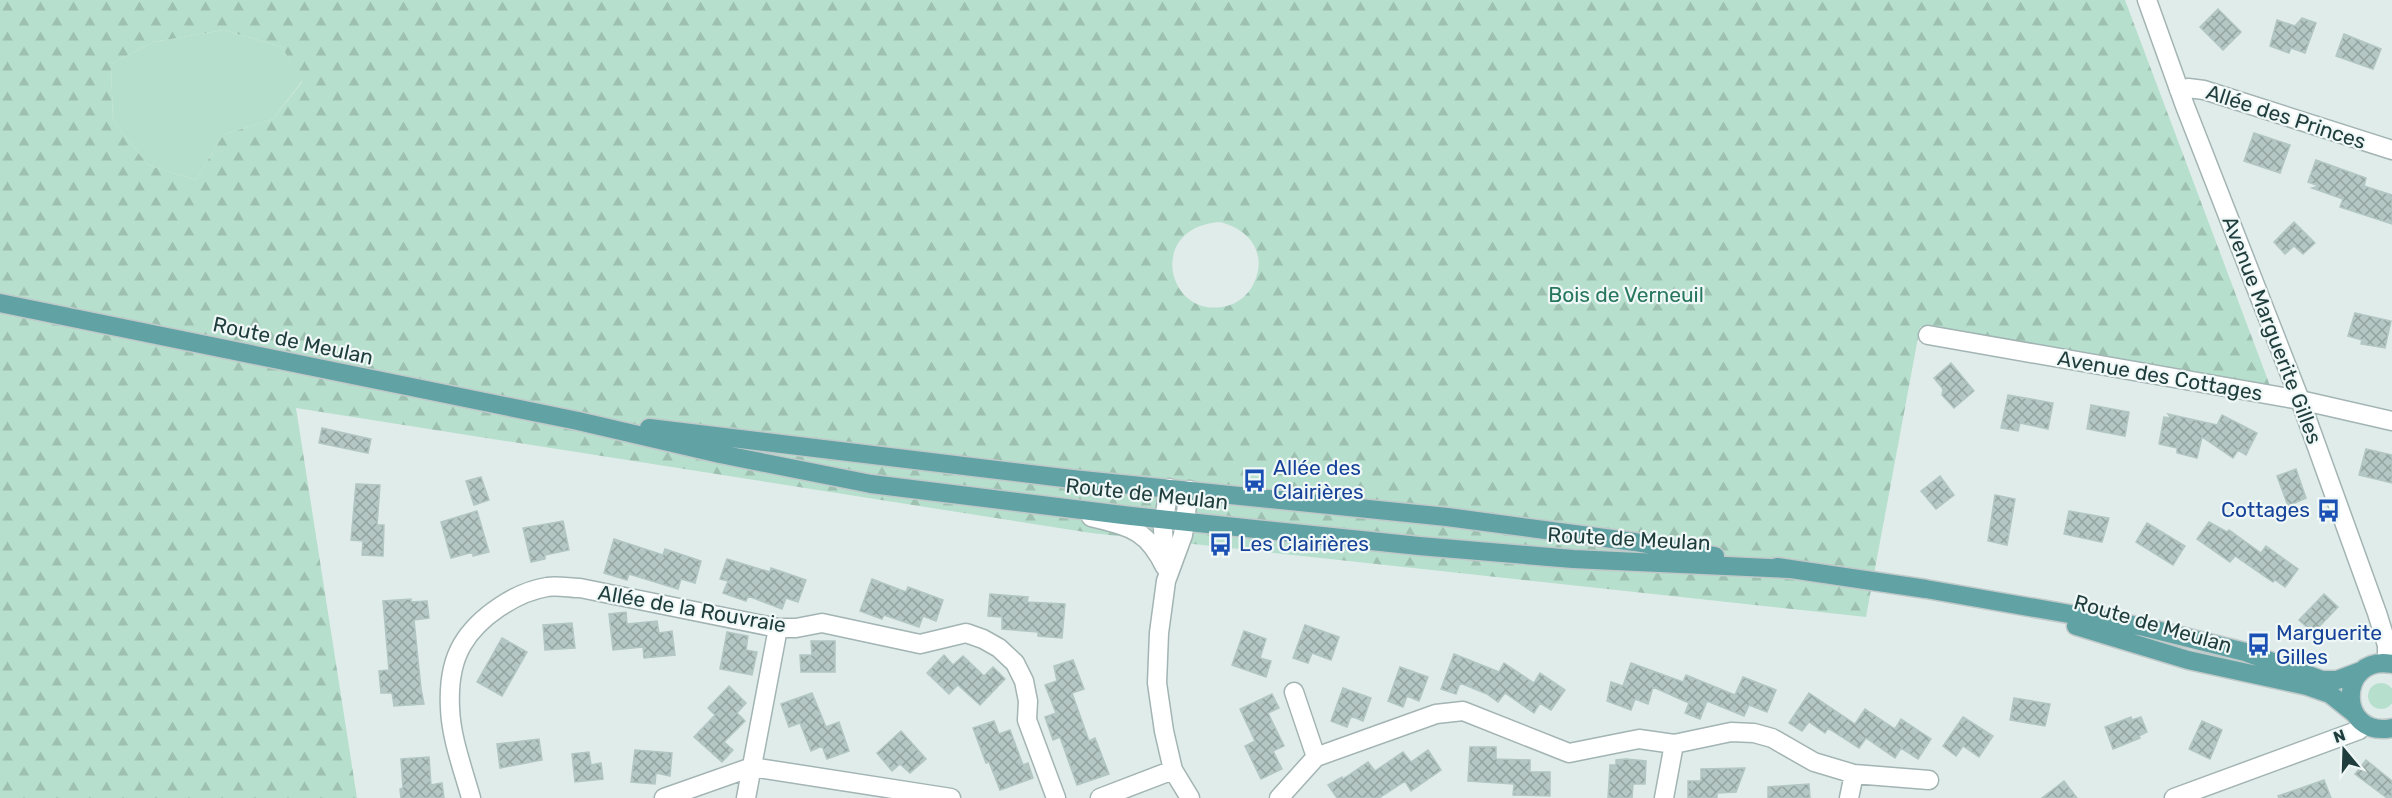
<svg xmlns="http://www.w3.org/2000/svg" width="2392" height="798" viewBox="0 0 2392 798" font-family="Rubik,sans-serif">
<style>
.grass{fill:#b7dfcd}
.forest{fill:url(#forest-firs);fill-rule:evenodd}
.building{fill:url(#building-cross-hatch);stroke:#b2c6c3;stroke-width:1.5}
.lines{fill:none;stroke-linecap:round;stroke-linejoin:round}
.minor-casing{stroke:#a2b4b3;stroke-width:21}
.major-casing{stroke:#c0c9c9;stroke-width:21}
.minor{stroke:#fff;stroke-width:18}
.major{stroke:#61a2a4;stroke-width:18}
.labels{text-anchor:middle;stroke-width:4.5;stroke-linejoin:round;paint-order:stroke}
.street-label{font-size:21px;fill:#1f3d3d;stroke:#f0f8f7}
.park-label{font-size:21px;fill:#27775d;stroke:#f0f8f7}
.transit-label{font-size:21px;fill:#164399;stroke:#f0f8f7;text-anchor:start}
</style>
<defs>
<pattern id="forest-firs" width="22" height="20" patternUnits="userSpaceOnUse" patternTransform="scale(1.5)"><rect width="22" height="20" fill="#b7dfcd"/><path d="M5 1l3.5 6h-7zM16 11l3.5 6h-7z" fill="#9dc0b1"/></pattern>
<pattern id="building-cross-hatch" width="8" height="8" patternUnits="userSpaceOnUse" patternTransform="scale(1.5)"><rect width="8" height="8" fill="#b5c7c4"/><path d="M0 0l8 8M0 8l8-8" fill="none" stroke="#93a3a0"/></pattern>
</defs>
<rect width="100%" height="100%" fill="#e0ecea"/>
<!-- grass -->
<path class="grass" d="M224,30L282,47L302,81L273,119L223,135L196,180L148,165L113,121L111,64L153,42Z
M2368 696a13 13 0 1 1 26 0a13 13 0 1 1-26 0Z"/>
<!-- forest -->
<path class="forest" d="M0,0H2125L2272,391L1920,327L1866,617L1091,533L296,408L357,798H0ZM224,30L282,47L302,82L273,119L223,135L196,180L148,165L113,121L111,64L153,42ZM1220,222C1249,229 1268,253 1254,283C1249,294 1239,303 1227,306C1167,321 1145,227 1220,222Z"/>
<!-- building -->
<path class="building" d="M2218,9L2241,32L2223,50L2200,27Z
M2302,18L2316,23L2305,53L2291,48L2289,53L2270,46L2277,20L2295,26Z
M2344,34L2381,49L2373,69L2336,56Z
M2254,133L2290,145L2280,173L2244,161Z
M2316,160L2366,178L2364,186L2392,195V224L2340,207L2343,199L2312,188L2319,186L2308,182Z
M2294,222L2315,243L2303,254L2294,246L2285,254L2274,242Z
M2355,313L2391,321L2385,348L2361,344L2362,340L2348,336Z
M1951,363L1974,391L1954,408L1942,395L1943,389L1934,378Z
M2008,395L2053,403L2048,429L2020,423L2018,431L2001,428Z
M2091,405L2129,412L2125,436L2087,429Z
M2168,414L2217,425L2222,415L2257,433L2246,455L2238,450L2233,458L2202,437L2197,458L2177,453V448L2159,444L2164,417L2171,418Z
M322,428L371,439L368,453L319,443Z
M2366,449L2392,455V483L2359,475Z
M2296,469L2306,498L2288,506L2277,476Z
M1940,476L1954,495L1936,509L1921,491Z
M481,477L489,500L474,505L466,481Z
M356,484L380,485L377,525H384L383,556L362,555L363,541L351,540Z
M1995,495L2015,499L2007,545L1988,541Z
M477,511L489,552L473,556V552L451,558L441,522Z
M2069,511L2109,518L2102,542L2064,534Z
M563,521L569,550L545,555V559L531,562L523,528Z
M2209,522L2227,532L2229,530L2261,553L2266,546L2298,569L2285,587L2275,580L2273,582L2235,556L2230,562L2197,539Z
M2147,523L2185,546L2173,565L2136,542Z
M614,539L663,555L665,549L701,561L695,583L681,579L678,589L629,574L627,580L604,573Z
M727,559L770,572L771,568L806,580L798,602L786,598L782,609L748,596L746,601L723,593L728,581L720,579Z
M872,579L906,592L908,587L943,600L936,621L923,616L919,627L884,615L882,619L860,611Z
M990,594L1028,597L1027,602L1065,604L1062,638L1038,636V632L1002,629V617L988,616Z
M2324,594L2338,607L2313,633L2299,620Z
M411,599V602L427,601L429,618L414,620L421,689L424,704L394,706L392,693H381L379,671L389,670L383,601Z
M626,612L627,624L657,621L659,633L672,631L675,655L644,658L643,647L613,650L609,614Z
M572,623L575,648L545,650L543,625Z
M1305,625L1339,637L1331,660L1312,653L1308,663L1293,658Z
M1244,631L1266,639L1260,658L1271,661L1266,677L1232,665Z
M727,632L748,636L746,650L757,652L752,675L720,669Z
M502,638L527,652L502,696L477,682Z
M811,641H835V672H801L800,655H812Z
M1454,654L1499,672L1504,663L1534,683L1540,673L1565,690L1551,710L1540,703L1534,713L1505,693L1498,702L1487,694L1460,683L1456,694L1441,689Z
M944,655L953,665L963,656L984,676L993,667L1005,679L980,705L958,685L949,694L927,673Z
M1073,660L1084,689L1072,693L1089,741L1095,738L1109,774L1077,785L1060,737L1053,740L1045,717L1056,713L1045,685L1057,681L1054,666Z
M1631,663L1683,682L1686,675L1735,695L1743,677L1776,690L1767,712L1749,705L1744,716L1707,701L1700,719L1685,713L1689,703L1653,687L1648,704L1635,699L1631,710L1607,701L1611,682L1623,686Z
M1400,667L1428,677L1419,701L1407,696L1403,707L1388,701Z
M729,686L746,703L737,713L745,721L724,742L733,750L722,762L694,737L715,715L708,708Z
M1343,688L1371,698L1363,721L1351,716L1347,727L1331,721Z
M812,693L826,727L839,722L849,751L827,759L822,746L811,751L800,723L789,727L781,704Z
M1809,693L1855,724L1865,709L1895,729L1901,719L1931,739L1918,759L1901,748L1895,758L1866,738L1859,748L1828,728L1825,733L1809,722L1802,731L1789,723Z
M1272,694L1279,708L1268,713L1284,746L1273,751L1282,769L1261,779L1245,746L1255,741L1240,709Z
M2014,698L2050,704L2045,726L2010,720Z
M1963,717L1993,736L1979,757L1963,746L1956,756L1943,746Z
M2131,717L2132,720L2141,717L2147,732L2139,736L2140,738L2113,749L2105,727Z
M994,721L999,734L1010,730L1023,765L1028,763L1033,778L1000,790L989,762L986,763L973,728Z
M2202,721L2222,730L2210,759L2189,749Z
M901,731L926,759L910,773L900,764L892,771L877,753Z
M539,739L542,760L500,768L497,744Z
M1470,747H1496V759L1530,760V772H1550V796L1513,795L1514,784L1468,781Z
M635,750L672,753L670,776L656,773L655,784L631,782Z
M1428,750L1441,770L1411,791L1405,781L1379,798H1337L1328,785L1342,777L1343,779L1368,762L1375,771L1403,752L1411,762Z
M589,752L591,765L601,763L603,779L575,782L572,754Z
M429,757L431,785L442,783L444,798H401L400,789L403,788L401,759Z
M1626,759L1646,761L1645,784H1633L1632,798H1608L1610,765H1616V760Z
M2366,760L2392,781V798H2387L2355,774Z
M1745,768L1736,792L1717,793V798H1688V781H1701V769Z
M2324,780L2331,798H2279L2278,796Z
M2064,781L2077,798H2042Z
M1809,784L1810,798H1768V787Z"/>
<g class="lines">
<defs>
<path id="minor" d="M2147,0L2185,106L2300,400L2377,613L2387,645V663
M2179,90L2188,88L2204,90L2392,150
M1928,335L2300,400L2392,421
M1189,490L1183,535L1166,581L1159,633L1157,683L1164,731L1173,770L1190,798
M1091,517C1130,527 1147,529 1165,567
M1164,561L1163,526L1169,488
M1294,692L1316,757
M471,798C463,769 451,738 450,708C449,688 451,664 462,645C478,617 516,592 547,587C557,585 570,588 580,588L778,628H796L822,623L920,644L966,633L983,639L999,648L1015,663L1024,681L1028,701L1027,720L1056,798
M664,798L752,767L951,798
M746,798L778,628
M1100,798L1173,770
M1279,798L1316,757L1436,714L1463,711L1569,753L1639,739L1674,744L1731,732L1754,733L1772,738L1814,762L1854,774L1929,780
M1664,798L1674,744
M1849,798L1854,774
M2174,798L2351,733L2359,730L2365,724"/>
<path id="major" d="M0,303L578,421L720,454L871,484L1131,516L1419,546L1573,559L1790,569
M649,428L1072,479L1447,517L1635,542L1715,556
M1777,567L1926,589L2144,627L2245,652L2322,680H2337L2361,671
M2076,626L2188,660L2307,686L2330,694L2355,714
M2392,664C2337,654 2337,739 2392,728"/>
</defs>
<!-- minor casing -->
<use href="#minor" class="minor-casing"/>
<!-- major casing -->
<use href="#major" class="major-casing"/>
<!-- minor -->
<use href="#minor" class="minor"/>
<!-- major -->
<use href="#major" class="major"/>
</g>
<!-- icons -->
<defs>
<symbol id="bus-bare" viewBox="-9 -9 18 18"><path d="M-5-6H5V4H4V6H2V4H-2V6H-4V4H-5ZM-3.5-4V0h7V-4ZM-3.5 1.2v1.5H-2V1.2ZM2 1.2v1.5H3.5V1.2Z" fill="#1a4fb4" stroke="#f0f8f7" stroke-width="2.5" paint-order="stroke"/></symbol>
</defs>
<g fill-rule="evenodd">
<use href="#bus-bare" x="1238" y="464" width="33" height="33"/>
<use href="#bus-bare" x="2312" y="494" width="33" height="33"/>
<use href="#bus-bare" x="1204" y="528" width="33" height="33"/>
<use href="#bus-bare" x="2242" y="628" width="33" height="33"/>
</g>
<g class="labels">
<!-- street labels -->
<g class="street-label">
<text transform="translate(2286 117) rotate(18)" y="7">Allée des Princes</text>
<text transform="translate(2272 330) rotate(69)" y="7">Avenue Marguerite Gilles</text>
<text transform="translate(293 341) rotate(12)" y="7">Route de Meulan</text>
<text transform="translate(2160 376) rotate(10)" y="7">Avenue des Cottages</text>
<text transform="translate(1147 494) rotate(6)" y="7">Route de Meulan</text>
<text transform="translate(1629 539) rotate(3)" y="7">Route de Meulan</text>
<text transform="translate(692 609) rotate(10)" y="7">Allée de la Rouvraie</text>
<text transform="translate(2153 624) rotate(16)" y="7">Route de Meulan</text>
</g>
<!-- park labels -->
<g class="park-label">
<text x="1626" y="302">Bois de Verneuil</text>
</g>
<!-- transit labels -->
<g class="transit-label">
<text x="1273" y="475">Allée des<tspan x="1273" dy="24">Clairières</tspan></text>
<text x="2310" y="517" text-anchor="end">Cottages</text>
<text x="1239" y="551">Les Clairières</text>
<text x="2276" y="640">Marguerite<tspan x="2276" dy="24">Gilles</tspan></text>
</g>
</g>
<!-- north arrow -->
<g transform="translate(2344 750) rotate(341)" stroke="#f0f8f7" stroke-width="4.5" paint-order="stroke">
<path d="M0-4.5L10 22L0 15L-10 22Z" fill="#1f3d3d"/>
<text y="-9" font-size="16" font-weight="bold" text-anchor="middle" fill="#1f3d3d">N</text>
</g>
</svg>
